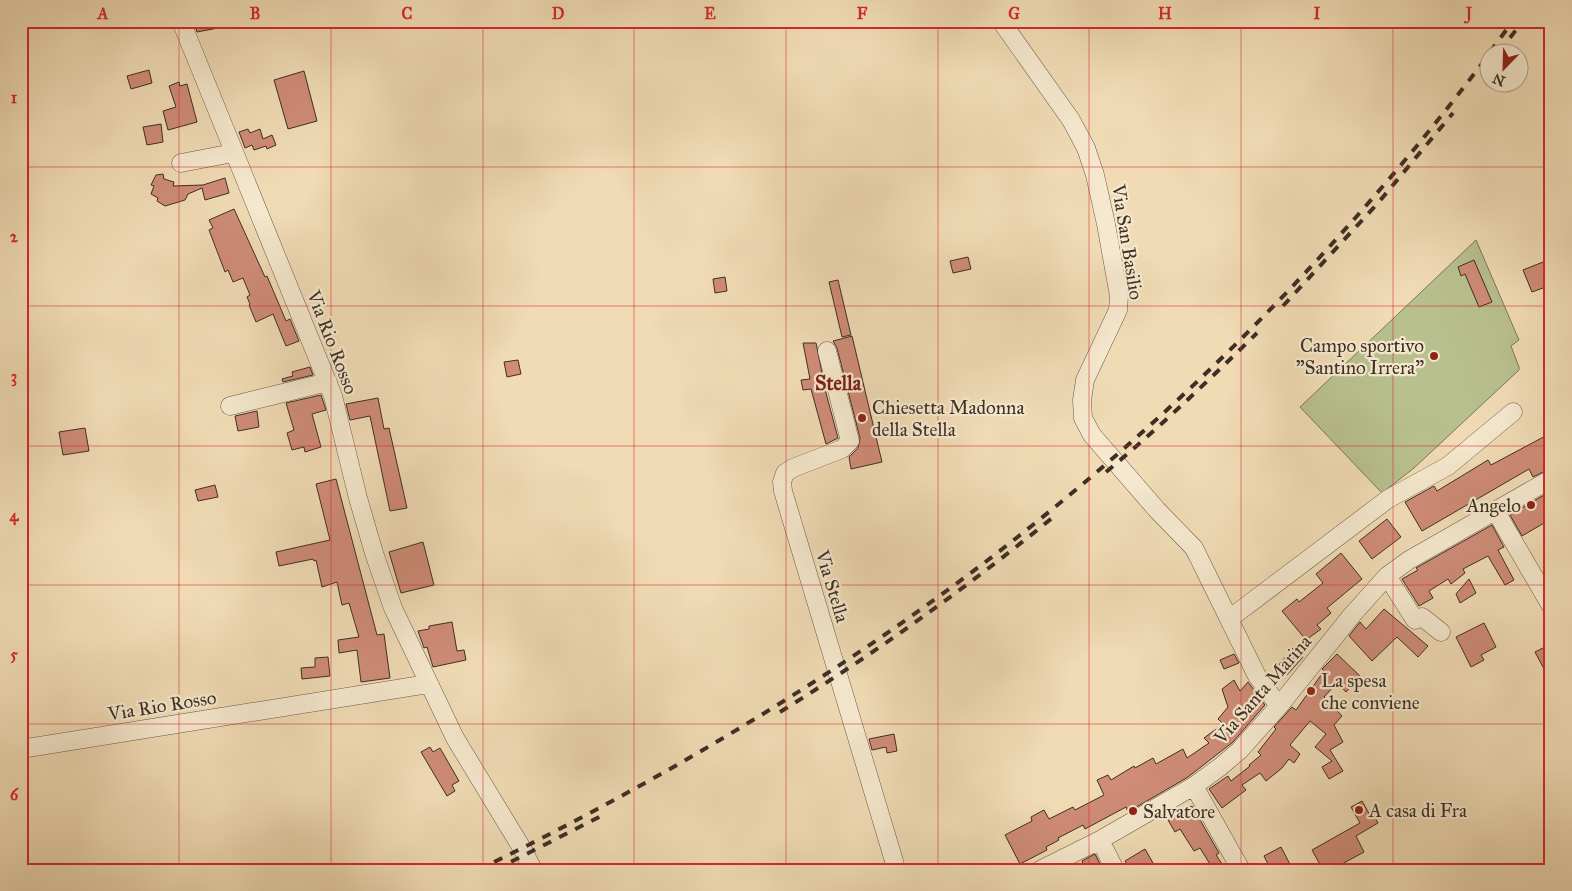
<svg xmlns="http://www.w3.org/2000/svg" width="1572" height="891" viewBox="0 0 1572 891" font-family="'IM FELL Great Primer',serif">
<style>
.green{fill:#b8c08e;stroke:#7a785a}
.building{fill:#cf8c77;stroke:#3d2f25}
.lines{fill:none;stroke-linecap:round;stroke-linejoin:round}
.minor-casing{stroke:#6a5a49;stroke-width:19}
.minor{stroke:#f5e8ce;stroke-width:18}
.rail{stroke:#3d2f25;stroke-width:4;stroke-dasharray:9 9;stroke-linecap:butt}
.grid{fill:none;stroke:#d62828;stroke-width:1;stroke-opacity:0.55}
.poi-dot{fill:#8f2418;stroke:#f5e8ce;stroke-width:2}
.labels{text-anchor:middle;stroke-width:4.5;stroke-linejoin:round;paint-order:stroke}
.street-label{font-size:19px;fill:#3d2f25;stroke:#f5e8ce}
.poi-label{font-size:19px;fill:#3d2f25;stroke:#f5e8ce;text-anchor:start}
.neighbourhood-label{font-size:20px;font-weight:bold;fill:#7a1f14;stroke:#f5e8ce}
.neatline{fill:none;stroke:#d62828;stroke-width:2}
.grid-label{font-size:16px;text-anchor:middle;font-weight:bold;fill:#d62828}
</style>
<rect width="100%" height="100%" fill="#f0dbb4"/>
<filter id="stains"><feTurbulence type="fractalNoise" baseFrequency=".004" numOctaves="4"/><feColorMatrix values="0 0 0 0 .2 0 0 0 0 .09 0 0 0 0 .02 0 0 0 .5 -.17"/></filter>
<radialGradient id="worn" r=".72"><stop offset=".6" stop-color="#630" stop-opacity="0"/><stop offset="1" stop-color="#630" stop-opacity=".3"/></radialGradient>
<!-- green -->
<path class="green" d="M1476,240L1519,340L1511,346L1519,367V370L1414,468L1382,493L1300,407Z"/>
<!-- building -->
<path class="building" d="M194,21H229V26L197,32Z
M149,70L152,83L131,89L127,76Z
M304,71L317,121L288,129L274,80Z
M179,82L180,86L187,84L197,122L168,130L163,111L176,107L169,86Z
M161,124L163,142L147,145L143,127Z
M248,129L250,133L260,129L263,139L272,135L276,145L267,149L266,146L254,150L252,145L245,148L239,132Z
M163,174L164,179L174,182L173,186L203,185L225,178L229,193L205,200L202,188L188,194L185,200L165,206L157,201L158,198L151,194L154,186L151,185L156,175Z
M234,209L265,277L267,276L286,321L290,319L299,341L286,346L273,314L256,322L249,305L250,304L247,297L250,295L243,278L233,282L228,270L225,272L209,230L213,228L209,220Z
M968,257L971,269L953,273L950,261Z
M1474,260L1492,302L1479,307L1465,274L1461,276L1458,267Z
M1543,262L1544,266L1551,264V285L1532,292L1523,270Z
M725,277L727,291L715,293L713,279Z
M838,280L851,335L842,337L829,282Z
M852,336L882,462L851,469L849,457L858,448L860,438L837,348L833,341Z
M803,343H816L826,393L838,438L826,444L811,389L803,390L801,380L810,379Z
M518,360L521,374L507,377L504,362Z
M310,367L313,375L283,382L282,379L293,376L292,372Z
M321,395L326,410L312,414L321,447L305,452L304,447L292,450L287,433L294,430L286,403Z
M378,398L384,429L389,428L407,508L390,511L370,416L350,420L346,404Z
M257,411L259,427L238,431L235,416Z
M85,428L89,451L63,455L59,432Z
M1551,433V468L1533,477L1529,469L1422,531L1405,502L1434,486L1437,491L1488,460L1491,465Z
M336,479L377,635L384,634L390,678L361,682L357,650L339,653L338,640L359,637L349,603L342,605L337,582L322,587L316,560L314,561L313,559L279,566L276,552L330,540L316,484Z
M215,485L218,497L198,501L195,490Z
M1551,491V519L1522,536L1510,515Z
M1387,519L1401,537L1372,559L1359,541Z
M1492,525L1504,547L1498,550L1514,580L1505,585L1488,556L1463,569L1465,573L1451,584L1448,579L1429,591L1433,598L1419,606L1402,579L1418,570L1416,568Z
M423,542L434,585L401,593L389,552Z
M1341,553L1362,579L1327,608L1331,613L1317,625L1321,629L1306,640L1282,611L1297,599L1299,602L1323,583L1316,574Z
M1469,579L1476,593L1460,603L1456,594Z
M1384,609L1428,646L1418,657L1397,637L1372,661L1349,636L1360,622L1366,629Z
M452,622L457,651L464,650L466,660L433,667L427,647L424,648L418,631L429,629V626Z
M1484,623L1496,647L1481,655L1484,660L1471,667L1456,637Z
M1551,644V682L1535,652Z
M1293,648L1303,657L1287,675L1277,667Z
M1234,654L1239,663L1224,669L1220,660Z
M1337,654L1360,676L1346,692L1337,683L1324,697L1342,716L1334,725L1343,742L1330,750L1343,771L1329,779L1322,767L1332,761L1315,747L1326,734L1310,721L1290,745L1300,754L1294,763L1289,759L1282,768L1266,781L1260,773L1242,785L1246,790L1222,808L1209,789L1228,776L1231,781L1250,766L1249,765L1261,755L1258,752L1276,729L1274,727L1292,707L1296,710L1324,671L1322,669Z
M328,657L330,676L302,679L301,668L315,667V658Z
M1234,680L1240,691L1248,682L1265,705L1233,742L1188,777L1128,812L1126,807L1085,829L1083,825L1058,838L1059,840L1046,847L1047,850L1020,864L1005,835L1032,821L1031,817L1044,810L1049,819L1073,807L1075,810L1104,795L1097,780L1108,775L1111,780L1134,766L1135,768L1153,758L1156,764L1183,749L1187,758L1209,743L1204,738L1223,724L1218,719L1228,707L1222,689Z
M894,734L897,751L887,753L886,747L872,750L869,739Z
M430,747L433,752L440,748L459,781L452,785L455,791L447,796L421,752Z
M1362,801L1371,817L1374,816L1378,823L1356,836L1364,852L1331,870H1323L1312,850L1360,823L1351,807Z
M1192,806L1219,853L1216,855L1222,864L1213,869L1200,848L1194,851L1180,829L1175,832L1168,820Z
M1281,847L1293,870H1271L1264,856Z
M1145,849L1157,870H1131L1125,861Z
M1095,854L1103,870H1086L1082,861Z"/>
<g class="lines">
<defs>
<path id="minor" d="M181,21L333,396L358,498L374,553L393,608L455,738L523,850L533,870
M1001,21L1071,120L1086,148L1095,175L1106,224L1119,296L1118,310L1085,380L1082,400L1083,418L1092,435L1157,510L1194,548L1257,676L1279,706
M181,163L233,153
M827,351L850,441L842,449L793,468L785,473L782,482L783,491L894,861L893,870
M230,406L328,382
M1495,510L1551,606
M1387,576L1415,620L1422,617L1441,632
M1229,619L1388,499L1448,466L1513,412
M21,749L428,684
M1194,786L1241,870
M1100,840L1115,870
M1040,870L1100,840L1194,786L1220,767L1240,750L1279,706L1352,615L1387,576L1409,560L1551,479"/>
</defs>
<!-- minor casing -->
<use href="#minor" class="minor-casing"/>
<!-- minor -->
<use href="#minor" class="minor"/>
<!-- rail -->
<path class="rail" d="M1490,52L1513,21
M1499,52L1523,21
M1283,306L1378,203L1453,113
M1106,472C1159,428 1208,381 1257,333
M780,712C877,652 969,586 1057,514
M478,870C648,787 812,691 964,578C1163,430 1341,251 1490,53
M495,870L605,814"/>
</g>
<!-- grid -->
<path class="grid" d="M179,21V870M331,21V870M483,21V870M634,21V870M786,21V870M938,21V870M1089,21V870M1241,21V870M1393,21V870M21,167H1551M21,306H1551M21,446H1551M21,585H1551M21,724H1551"/>
<!-- markers -->
<g class="poi-dot">
<circle cx="1434" cy="356" r="5"/>
<circle cx="862" cy="418" r="5"/>
<circle cx="1531" cy="505" r="5"/>
<circle cx="1311" cy="691" r="5"/>
<circle cx="1359" cy="810" r="5"/>
<circle cx="1133" cy="811" r="5"/>
</g>
<g class="labels">
<!-- street labels -->
<g class="street-label">
<text transform="translate(1128 242) rotate(81)" y="7">Via San Basilio</text>
<text transform="translate(333 342) rotate(69)" y="7">Via Rio Rosso</text>
<text transform="translate(833 586) rotate(73)" y="7">Via Stella</text>
<text transform="translate(1262 689) rotate(-49)" y="7">Via Santa Marina</text>
<text transform="translate(162 705) rotate(-9)" y="7">Via Rio Rosso</text>
</g>
<!-- poi labels -->
<g class="poi-label">
<text x="1424" y="352" text-anchor="end">Campo sportivo<tspan x="1424" dy="22">"Santino Irrera"</tspan></text>
<text x="872" y="414">Chiesetta Madonna<tspan x="872" dy="22">della Stella</tspan></text>
<text x="1521" y="512" text-anchor="end">Angelo</text>
<text x="1321" y="687">La spesa<tspan x="1321" dy="22">che conviene</tspan></text>
<text x="1369" y="817">A casa di Fra</text>
<text x="1143" y="818">Salvatore</text>
</g>
<!-- neighbourhood labels -->
<g class="neighbourhood-label">
<text x="838" y="390">Stella</text>
</g>
</g>
<!-- margin -->
<rect width="1572" height="891" fill="none" stroke="#f0dbb4" stroke-width="55"/>
<!-- north arrow -->
<g transform="translate(1504 68) rotate(203)"><circle r="24" fill="#f5e8ce" stroke="#ab9e8a"/>
<path d="M0-4L9 19L0 12L-9 19Z" fill="#8f2418"/>
<text y="-8" font-size="14" font-weight="bold" text-anchor="middle" fill="#3d2f25">N</text>
</g>
<rect x="28" y="28" width="1516" height="836" class="neatline"/>
<g class="grid-label">
<text x="103" y="19">A</text>
<text x="255" y="19">B</text>
<text x="407" y="19">C</text>
<text x="558" y="19">D</text>
<text x="710" y="19">E</text>
<text x="862" y="19">F</text>
<text x="1014" y="19">G</text>
<text x="1165" y="19">H</text>
<text x="1317" y="19">I</text>
<text x="1469" y="19">J</text>
<text x="14" y="103">1</text>
<text x="14" y="242">2</text>
<text x="14" y="382">3</text>
<text x="14" y="521">4</text>
<text x="14" y="660">5</text>
<text x="14" y="800">6</text>
</g>
<rect width="100%" height="100%" filter="url(#stains)"/>
<rect width="100%" height="100%" fill="url(#worn)"/>
</svg>
